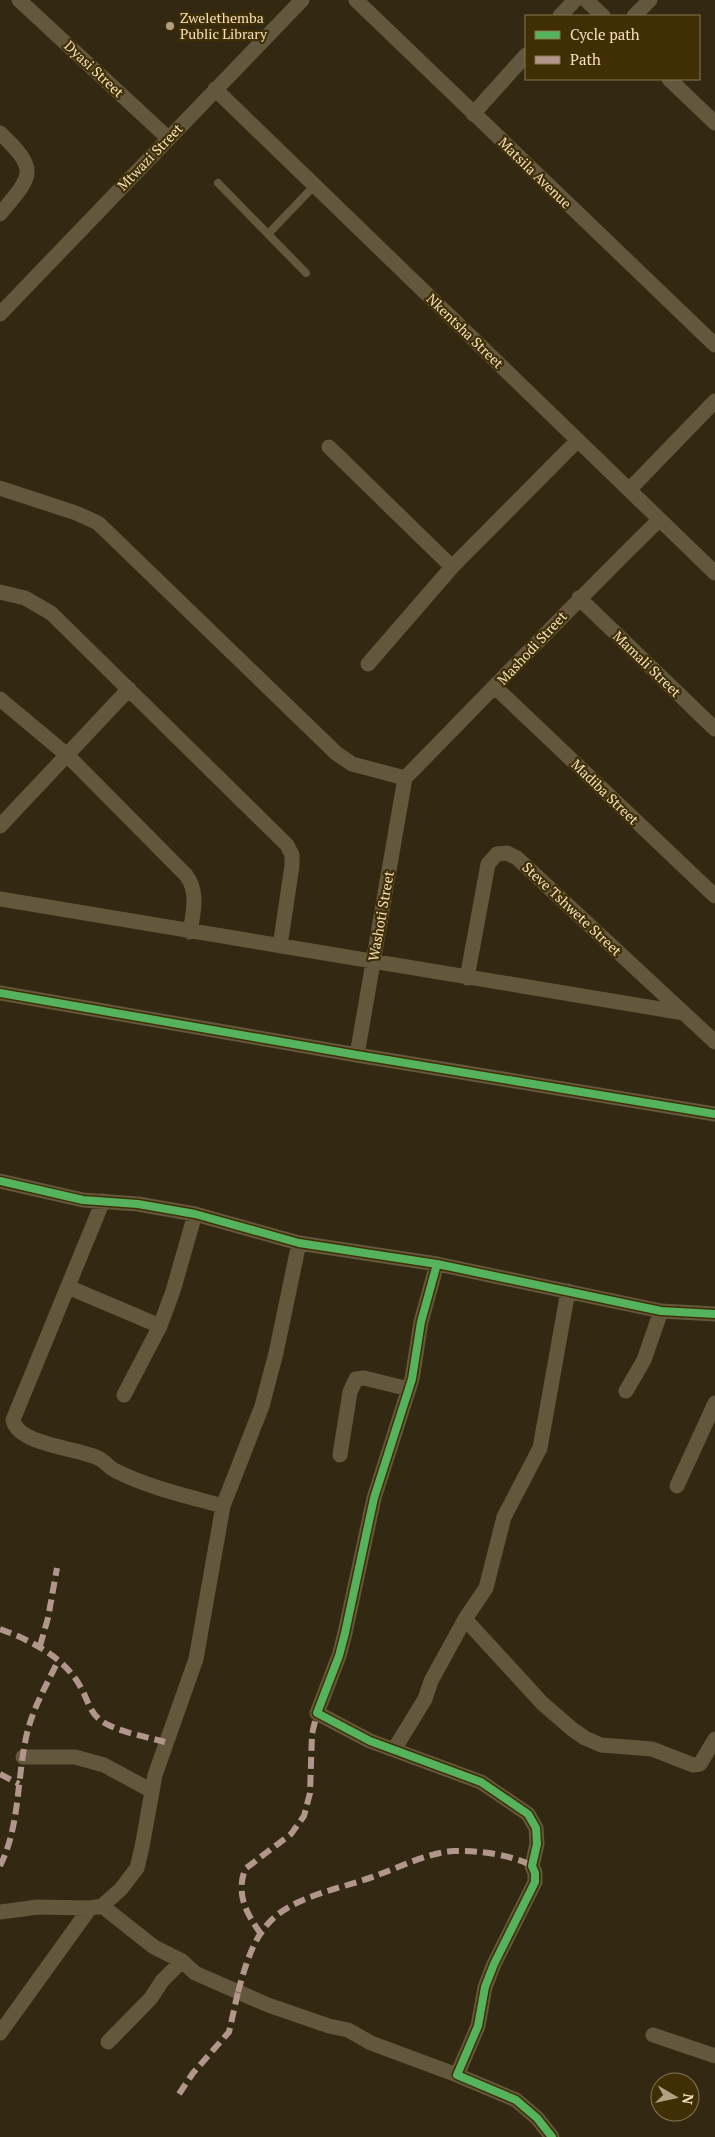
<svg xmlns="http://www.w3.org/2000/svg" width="715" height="2137" viewBox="0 0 715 2137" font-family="'PT Serif',serif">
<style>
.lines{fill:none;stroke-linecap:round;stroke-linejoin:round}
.service{stroke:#63573d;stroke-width:8}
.minor{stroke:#63573d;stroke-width:15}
.quiet{stroke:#b2968c;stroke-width:6;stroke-dasharray:12 6;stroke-linecap:butt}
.cycleway-casing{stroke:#402e05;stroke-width:11}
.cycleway{stroke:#56b35d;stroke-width:8}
.poi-dot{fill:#b0a182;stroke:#402e05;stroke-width:2}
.labels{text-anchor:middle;stroke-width:4.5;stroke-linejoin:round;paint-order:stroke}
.poi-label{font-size:14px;fill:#f4e1be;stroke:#402e05;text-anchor:start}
.street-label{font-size:14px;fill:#f4e1be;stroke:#402e05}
</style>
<rect width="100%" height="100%" fill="#332912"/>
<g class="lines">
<!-- service -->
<path class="service" d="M218,183L306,273
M269,233L315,185"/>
<!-- minor -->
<path class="minor" d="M19,0L168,138
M356,0L715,345
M586,0L603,16
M560,16L575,0
M634,16L650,0
M669,79L715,123
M215,89L715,573
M473,114L526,55
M0,133C39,170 33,175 0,214
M0,314L302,0
M329,447L452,567
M0,488L76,513L98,523L336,753L352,764L405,778
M629,490L715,401
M0,592L25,598L51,613L287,845L292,855V866L280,946
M579,598L715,729
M368,664L452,567L578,440
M495,687L715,896
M0,699L67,755L186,875C199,892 193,913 190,932
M405,778C490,692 573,604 659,520
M0,826L129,689
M0,899L684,1013
M467,978L488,864L497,854L507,853L517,858L715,1042
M0,993L357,1055L715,1114
M357,1055L405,778
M0,1181L83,1200L138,1204L195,1214L299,1243L437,1264L661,1311L715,1314
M103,1201L13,1420C18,1445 78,1448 98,1458C105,1461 109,1468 116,1471C150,1488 187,1496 223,1506
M437,1264L421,1322L412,1379L374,1498L345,1633L339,1656L317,1713L370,1741L481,1782L528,1814L536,1828L537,1844L532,1866L535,1873V1882L494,1964L485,1987L478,2026L457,2075L516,2100L537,2118L552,2137
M68,1287L160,1326
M626,1391L644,1360L661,1311
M124,1395L160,1326L173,1291L195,1214
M340,1455L350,1392L356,1379L364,1378L409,1389
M677,1486L715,1403
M465,1619L542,1703L572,1729L585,1738L601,1745L652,1749L693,1765L700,1764L715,1739
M395,1748L425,1699L431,1681L465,1619L486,1588L504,1517L540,1448L568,1291
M23,1757H75L104,1765L152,1791
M102,1906L154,1947L182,1961L195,1973L268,2005L329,2026L348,2030L371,2043L457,2075
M0,1912L38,1907L90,1908L102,1906L121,1889L137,1868L142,1847L155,1775L196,1659L223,1506L262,1406L276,1353L299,1243
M0,2033L90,1908
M653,2035L715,2056
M108,2042L151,1998L162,1981L182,1961"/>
<!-- quiet -->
<path class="quiet" d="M0,1629C30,1640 64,1657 80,1686C88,1699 89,1713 103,1722C119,1732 147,1737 165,1742
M40,1646L48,1618L57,1568
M0,1774L19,1784
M0,1866C19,1828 17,1784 25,1743C30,1713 45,1688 58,1661
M261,1934C246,1913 236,1895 245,1869L291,1834L304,1816L310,1793L312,1734L317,1713
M238,1992C246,1964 253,1935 277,1915C304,1894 343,1888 375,1876C400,1867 427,1853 454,1851C476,1850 514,1855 532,1866
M179,2094L193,2073L229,2032L238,1992"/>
<defs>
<path id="cycleway" d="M0,993L357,1055L715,1114
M0,1181L83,1200L138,1204L195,1214L299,1243L437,1264L661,1311L715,1314
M437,1264L421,1322L412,1379L374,1498L345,1633L339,1656L317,1713L370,1741L481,1782L528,1814L536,1828L537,1844L532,1866L535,1873V1882L494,1964L485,1987L478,2026L457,2075L516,2100L537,2118L552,2137"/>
</defs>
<!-- cycleway casing -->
<use href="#cycleway" class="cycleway-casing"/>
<!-- cycleway -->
<use href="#cycleway" class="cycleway"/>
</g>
<!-- markers -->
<circle class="poi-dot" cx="170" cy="26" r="5"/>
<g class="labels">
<!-- poi labels -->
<g class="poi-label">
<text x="180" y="23">Zwelethemba<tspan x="180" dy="16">Public Library</tspan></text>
</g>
<!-- street labels -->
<g class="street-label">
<text transform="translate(94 69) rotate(43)" y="5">Dyasi Street</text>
<text transform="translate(150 157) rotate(-46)" y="5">Mtwazi Street</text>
<text transform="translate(535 173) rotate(44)" y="5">Matsila Avenue</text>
<text transform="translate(465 331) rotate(44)" y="5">Nkentsha Street</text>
<text transform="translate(532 648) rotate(-47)" y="5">Mashodi Street</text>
<text transform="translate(647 664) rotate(44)" y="5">Mamali Street</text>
<text transform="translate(605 792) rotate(44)" y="5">Madiba Street</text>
<text transform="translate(572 909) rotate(43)" y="5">Steve Tshwete Street</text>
<text transform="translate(381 916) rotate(-80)" y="5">Washoti Street</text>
</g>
</g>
<!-- legend -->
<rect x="525" y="15" width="175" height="65" fill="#402e05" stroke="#88764f"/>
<rect x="535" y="31" width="25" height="8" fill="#56b35d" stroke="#88764f"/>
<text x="570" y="40" font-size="15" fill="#f4e1be">Cycle path</text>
<rect x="535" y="56" width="25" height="8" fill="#b2968c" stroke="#88764f"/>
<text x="570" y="65" font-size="15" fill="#f4e1be">Path</text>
<!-- north arrow -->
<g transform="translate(675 2097) rotate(99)"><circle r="24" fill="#402e05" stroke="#88764f"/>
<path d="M0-4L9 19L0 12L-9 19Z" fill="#b0a182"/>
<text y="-8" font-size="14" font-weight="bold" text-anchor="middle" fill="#f4e1be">N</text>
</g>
</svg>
